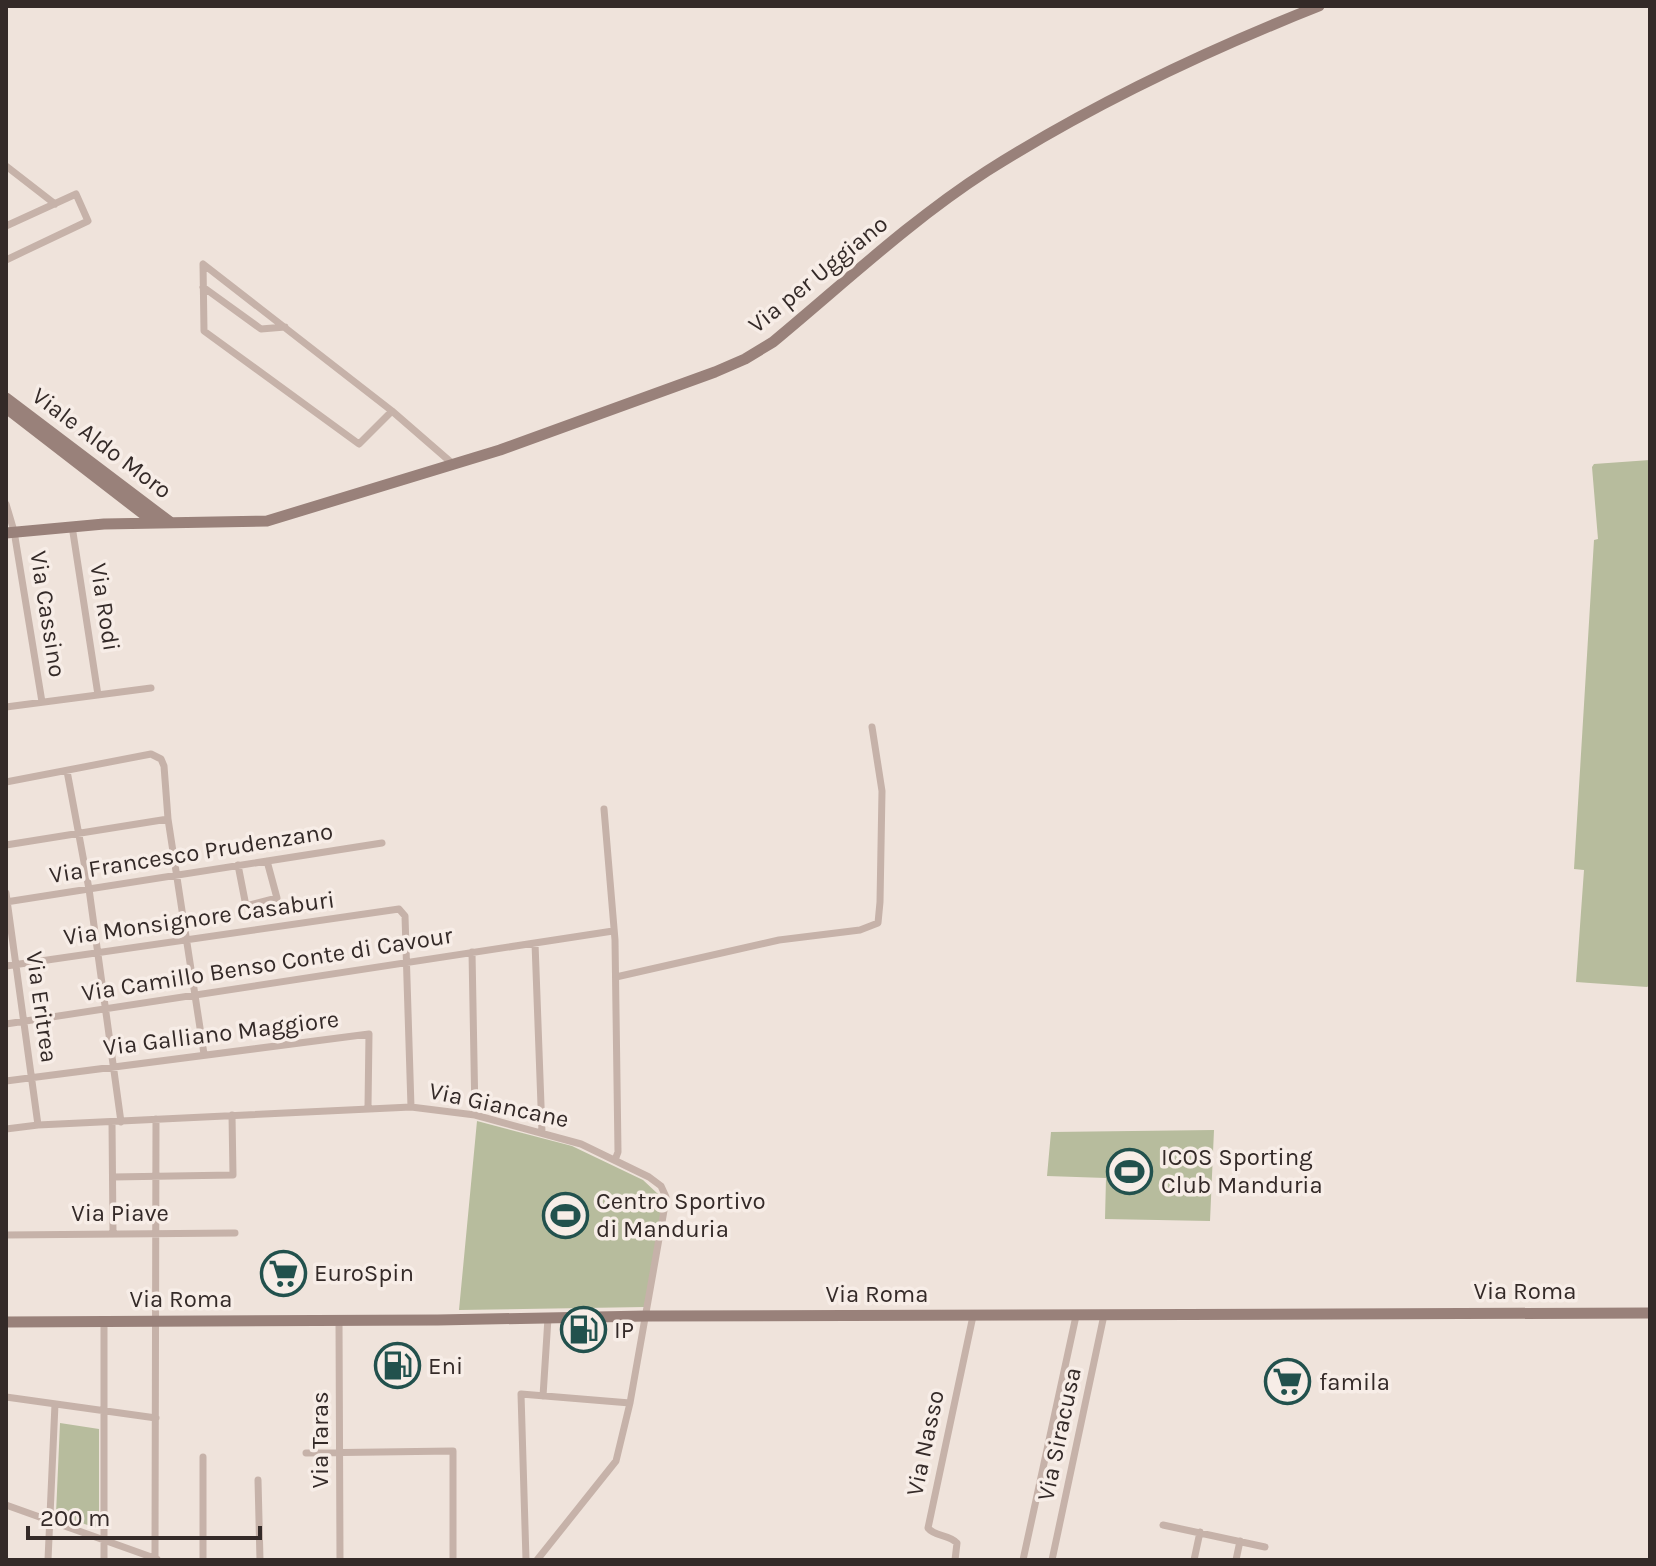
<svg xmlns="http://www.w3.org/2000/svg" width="1656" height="1566" viewBox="0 0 1656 1566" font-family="Karla,sans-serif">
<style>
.green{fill:#b7bc9d}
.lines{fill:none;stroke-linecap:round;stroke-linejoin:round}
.street{stroke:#c6b2a9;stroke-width:7}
.secondary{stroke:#99817a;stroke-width:11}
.labels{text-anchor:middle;stroke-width:7;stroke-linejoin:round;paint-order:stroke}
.street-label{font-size:24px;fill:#342a28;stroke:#f7ede7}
.poi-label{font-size:24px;fill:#342a28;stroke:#f7ede7;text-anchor:start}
</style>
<rect width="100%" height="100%" fill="#efe3db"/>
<!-- green -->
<path class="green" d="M1650,460V985L1647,987L1576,982L1584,870L1574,869L1594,540L1598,539L1592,467L1594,464Z
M477,1121L572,1146L643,1180L658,1194L662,1211L645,1307L459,1310Z
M1214,1130L1210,1221L1105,1219L1106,1178L1047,1176L1051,1132Z
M60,1423L99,1429V1529L56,1514Z"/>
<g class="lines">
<!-- street -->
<path class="street" d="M6,166L55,204
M6,226L76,194L88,221L6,260
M203,287L261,329L285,327
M392,411L203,264L204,331L359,444L392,411L453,464
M6,504L14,531L42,702
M72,526L98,695
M6,707L151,688
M67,771L89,889L121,1122
M6,782L151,754L161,759L164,766L168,819L204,1054
M604,809L615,940L618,1152L615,1160
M6,845L168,819
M238,865L246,906L277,898L267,861
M6,893L38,1125
M6,902L382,843
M535,943L542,1132
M472,952L475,1115
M6,966L399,909L405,916L411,1107
M616,977L779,940L860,930L878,923L880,902L882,791L872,727
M6,1024L613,931
M6,1081L369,1034L368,1107
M112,1122L113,1233
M6,1129L38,1125L411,1107L475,1115L581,1144L649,1177L661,1186L666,1197L665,1205L630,1403L616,1461L537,1560
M113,1177L233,1175L232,1115
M6,1235L235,1233
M339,1320L340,1560
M543,1396L548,1318
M6,1397L156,1418
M306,1453L453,1451V1560
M203,1457V1560
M258,1480L260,1560
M6,1505L157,1559
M1163,1525L1265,1547
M155,1558L156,1119
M48,1560L55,1404
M104,1560V1321
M526,1560L521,1394L630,1403
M955,1560L957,1543C949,1534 935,1537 928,1528L973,1316
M1023,1560L1076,1316
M1052,1560L1104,1315
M1194,1560L1200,1532
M1236,1560L1240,1541"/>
<!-- secondary -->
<path class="secondary" d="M6,398L170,522
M6,408L155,523
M6,533L104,524L267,521L500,450L715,372L745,359L773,342C843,284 911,220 987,171C1091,105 1205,51 1319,6
M6,1322L438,1320L646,1316L1650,1313"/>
</g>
<!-- icons -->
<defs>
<symbol id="stadium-ring" viewBox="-11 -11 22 22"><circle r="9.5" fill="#f7ede7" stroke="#22514d" stroke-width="1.5"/><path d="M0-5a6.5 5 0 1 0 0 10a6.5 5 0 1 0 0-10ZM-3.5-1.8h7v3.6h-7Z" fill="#22514d"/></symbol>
<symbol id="supermarket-ring" viewBox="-11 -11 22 22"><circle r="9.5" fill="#f7ede7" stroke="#22514d" stroke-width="1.5"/><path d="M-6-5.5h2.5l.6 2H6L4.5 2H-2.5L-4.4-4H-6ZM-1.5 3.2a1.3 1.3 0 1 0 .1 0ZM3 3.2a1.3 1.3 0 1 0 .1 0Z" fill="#22514d"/></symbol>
<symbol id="fuel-ring" viewBox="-11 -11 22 22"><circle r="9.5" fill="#f7ede7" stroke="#22514d" stroke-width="1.5"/><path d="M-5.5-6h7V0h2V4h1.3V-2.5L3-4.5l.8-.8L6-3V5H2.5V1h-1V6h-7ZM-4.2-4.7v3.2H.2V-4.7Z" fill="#22514d"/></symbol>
</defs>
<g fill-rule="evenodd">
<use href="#stadium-ring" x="1104" y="1146" width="51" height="51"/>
<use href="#stadium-ring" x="540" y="1190" width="51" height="51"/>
<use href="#supermarket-ring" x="258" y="1248" width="51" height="51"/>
<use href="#fuel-ring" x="558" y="1304" width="51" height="51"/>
<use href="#fuel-ring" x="372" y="1340" width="51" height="51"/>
<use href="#supermarket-ring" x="1262" y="1356" width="51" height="51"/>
</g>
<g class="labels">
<!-- street labels -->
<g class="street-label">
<text transform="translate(818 274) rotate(-39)" y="8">Via per Uggiano</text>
<text transform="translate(102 443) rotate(37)" y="8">Viale Aldo Moro</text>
<text transform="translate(105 607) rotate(81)" y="8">Via Rodi</text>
<text transform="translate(48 614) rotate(81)" y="8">Via Cassino</text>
<text transform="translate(191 853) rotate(-9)" y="8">Via Francesco Prudenzano</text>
<text transform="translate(199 918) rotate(-8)" y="8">Via Monsignore Casaburi</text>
<text transform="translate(267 964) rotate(-9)" y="8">Via Camillo Benso Conte di Cavour</text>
<text transform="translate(42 1007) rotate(82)" y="8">Via Eritrea</text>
<text transform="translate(221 1033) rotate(-7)" y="8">Via Galliano Maggiore</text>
<text transform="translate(499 1105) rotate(12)" y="8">Via Giancane</text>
<text x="120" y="1221">Via Piave</text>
<text x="1525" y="1299">Via Roma</text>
<text x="877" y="1302">Via Roma</text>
<text x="181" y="1307">Via Roma</text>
<text transform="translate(1059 1434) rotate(-78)" y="8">Via Siracusa</text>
<text transform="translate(320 1440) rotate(-90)" y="8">Via Taras</text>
<text transform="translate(925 1443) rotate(-78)" y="8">Via Nasso</text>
</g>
<!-- poi labels -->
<g class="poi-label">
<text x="1161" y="1165">ICOS Sporting<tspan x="1161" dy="28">Club Manduria</tspan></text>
<text x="596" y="1209">Centro Sportivo<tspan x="596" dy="28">di Manduria</tspan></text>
<text x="314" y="1281">EuroSpin</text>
<text x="614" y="1338">IP</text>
<text x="428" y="1374">Eni</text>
<text x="1319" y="1390">famila</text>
</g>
</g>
<!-- border -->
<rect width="1656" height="1566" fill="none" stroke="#342a28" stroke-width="16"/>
<!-- scale -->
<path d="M28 1526v12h232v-12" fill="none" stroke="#342a28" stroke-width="4"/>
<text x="40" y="1526" font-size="24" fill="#342a28" stroke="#f7ede7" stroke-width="6" paint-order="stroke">200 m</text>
</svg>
